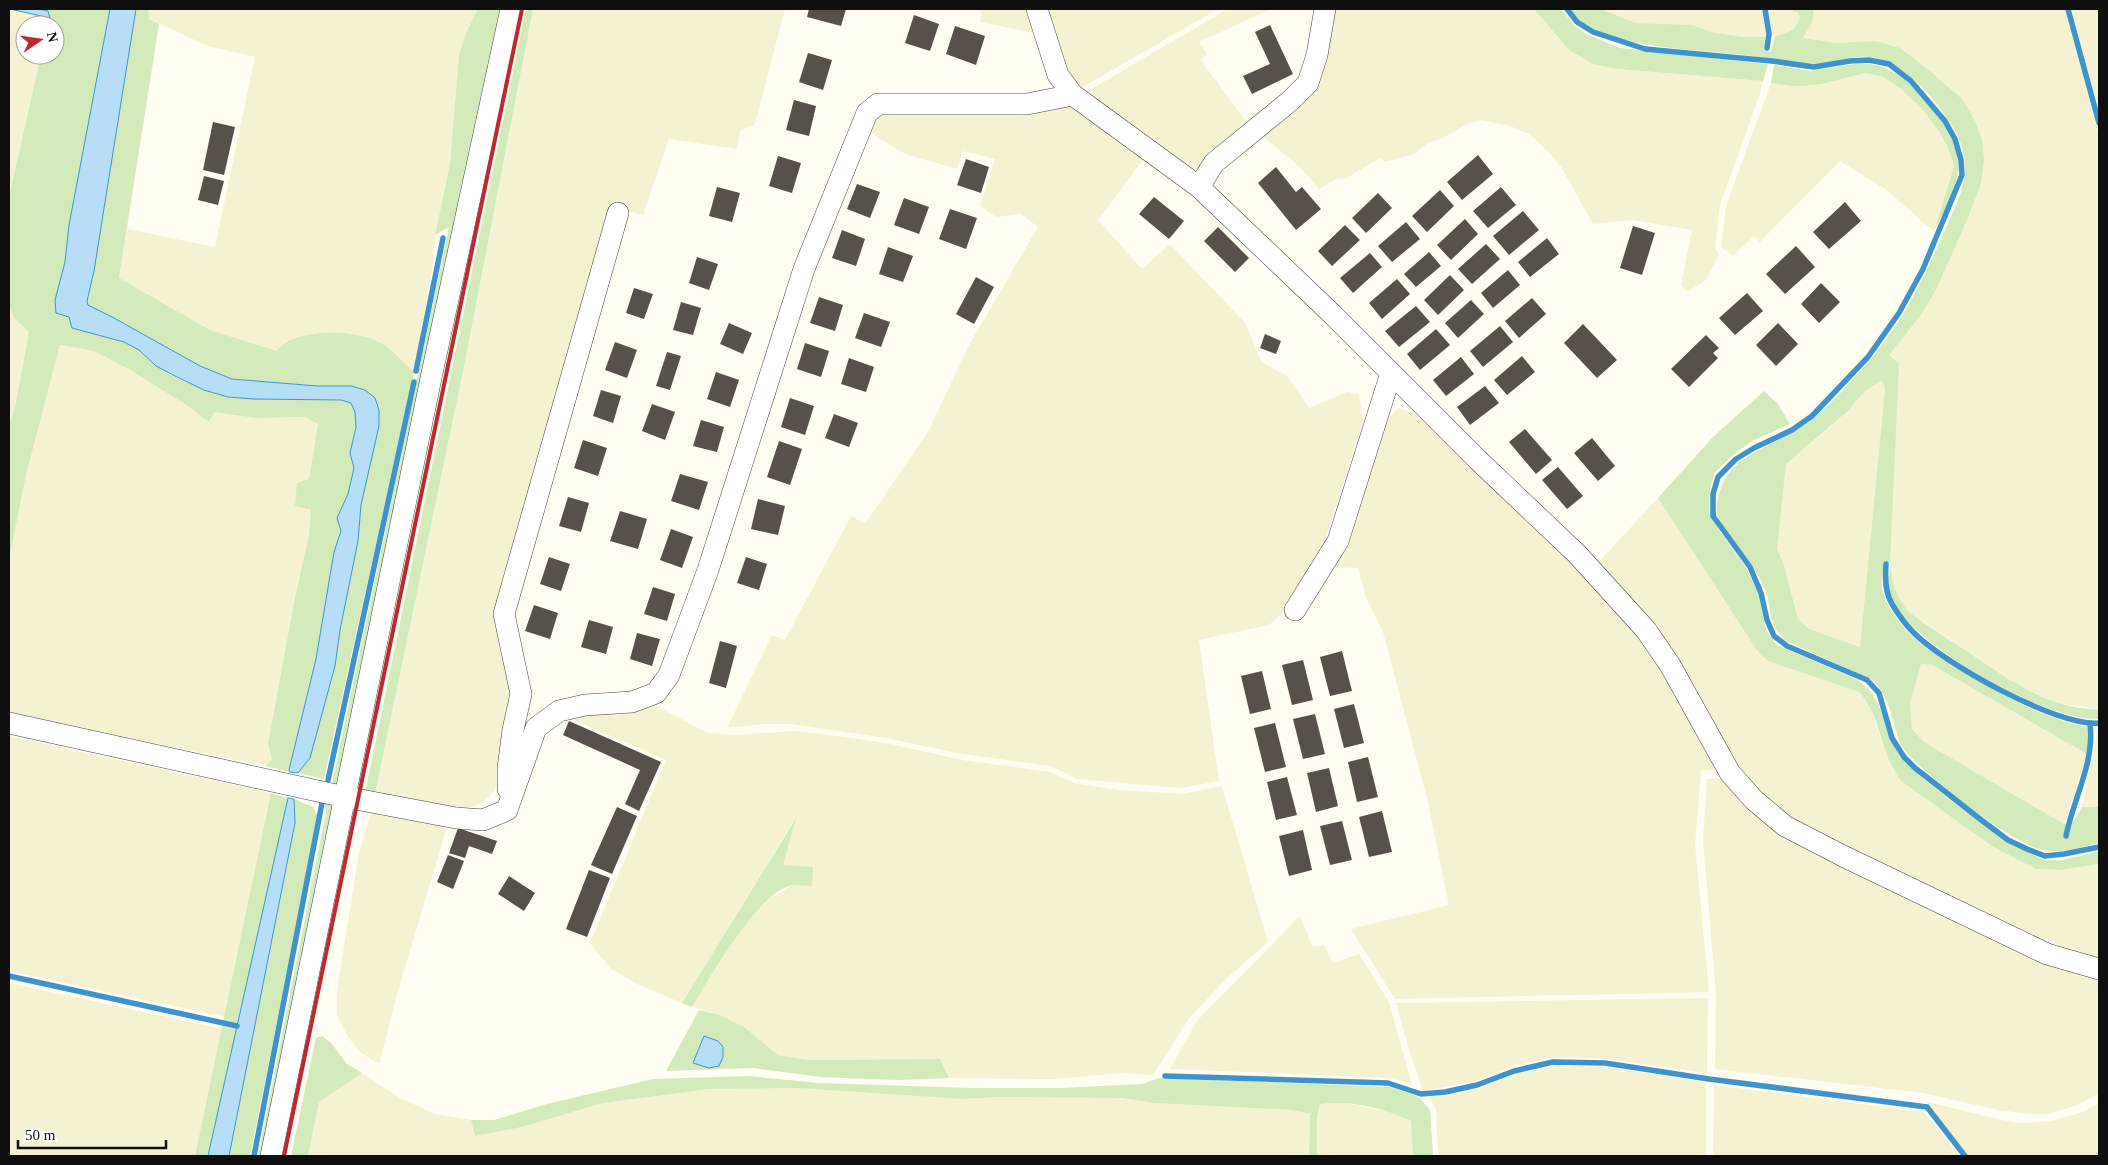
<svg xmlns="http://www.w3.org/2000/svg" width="2108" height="1165" viewBox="0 0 2108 1165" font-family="Georgia,serif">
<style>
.farmland{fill:#f5f2d1}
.green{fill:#d3eabb;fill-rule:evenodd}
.water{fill:#b6def6;stroke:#3d94cd}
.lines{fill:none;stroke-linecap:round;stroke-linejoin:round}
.stream{stroke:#3d94cd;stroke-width:5.5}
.building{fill:#58504b}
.minor-casing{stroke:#424242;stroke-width:22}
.minor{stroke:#fff;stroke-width:21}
.rail{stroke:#c0272e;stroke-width:4}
</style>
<rect width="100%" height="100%" fill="#fffcf2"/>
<!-- farmland -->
<path class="farmland" d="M9,9L50,18L48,25H25V55H41L9,197Z
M148,9H478L459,55L450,164L435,235L432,270L414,372L390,350L378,341L365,336L334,333L277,351L210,330L119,278L127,229L215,247L255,57L208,46L149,19Z
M533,9H785L755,124L740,131L737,149L669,139L643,215L615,208L503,600L515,694L502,772L494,791L482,803L469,808L442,807L375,794L464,367Z
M982,9H1032L1038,34L980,22Z
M1040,9H1218L1074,92Z
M1228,9H1271L1199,42L1207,54L1200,59L1250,127L1197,180L1081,95Z
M1330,9H1534L1569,50L1618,69L1763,81L1760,93L1720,205L1715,249L1719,254L1706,280L1687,292L1681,285L1692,230L1632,220L1593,224L1562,168L1549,152L1529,134L1510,126L1482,120L1469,123L1439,140L1429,142L1414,154L1385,162L1380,158L1345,179L1338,178L1319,189L1300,167L1260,134L1298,102Z
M1601,9H1763L1766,34L1765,37H1744L1715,33L1691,25L1635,23Z
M1767,9H1788L1798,13L1800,17L1797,26L1789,33L1775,36L1771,35Z
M1814,9H2066L2099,136V709L2056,703L2022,687L1909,612L1899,601L1891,583L1890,563L1889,355L1921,315L1936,290L1981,184L1963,100L1929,70L1900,48L1876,41L1837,43L1803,38L1812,23Z
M2071,9H2099V112Z
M1866,73L1883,77L1902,90L1922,109L1939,131L1948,148L1954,166L1934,232L1888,191L1840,161L1760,242L1754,236L1733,256L1721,247L1726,206L1771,83L1790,86H1805L1822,84Z
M1078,107L1145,157L1098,220L1142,269L1170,244L1246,324L1261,362L1287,376L1309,408L1347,392L1359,394L1363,421L1321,553L1287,609L1269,625L1199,640L1219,781L1181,788L1077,779L1051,766L962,754L886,738L791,724H763L727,728L772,635L785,640L851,516L865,524L929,430L968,347L1038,227L1021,214L996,217L980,206L995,159L963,151L957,169L905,154L867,130L879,113L894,110Z
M9,306L15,319L29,332L15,407L9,427Z
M60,345L94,351L130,370L185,404L209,422L214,412L256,418L305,417L318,424L309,479L295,506L311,510L309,535L294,602L268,744L272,760L265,766L9,713V560L26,475Z
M1882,380L1885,389L1860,647L1809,629L1798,619L1783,562L1777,549L1785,464L1825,432L1848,411L1865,391Z
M1398,408L1412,412L1439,433L1575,563L1644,639L1721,769L1701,771L1695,845L1709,992L1395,999L1351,929L1449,905L1427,798L1383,632L1366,597L1358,568L1332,567L1379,429Z
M1658,498L1756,649L1790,669L1859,692L1868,702L1892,769L1901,781L1993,847L2036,869L2061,870L2099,864V959L2062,949L2052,940L2024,934L1869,858L1792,817L1769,802L1745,779L1596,565Z
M1921,664L1932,665L2087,754L2064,824L1924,742L1912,729L1910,704Z
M653,700L658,707L708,733L736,735L795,731L845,737L886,743L962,760L1051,772L1074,783L1119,790L1184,794L1222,786L1268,942L1227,978L1189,1018L1153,1075L1123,1073L1054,1079L949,1078L940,1059L808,1060L778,1055L720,1015L692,1007L741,928L769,899L792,885L782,865L794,820L682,1003L637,984L611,969L590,943L666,760L567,717Z
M2097,727H2099V807H2082L2095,747Z
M9,736L271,793L226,1017L9,971Z
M1725,778L1740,797L2099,975V1094L2075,1106L2048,1114H2031L1998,1110L1923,1093L1715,1069L1716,993L1703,841L1707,779Z
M372,811L441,825L446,830L398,991L379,1064L360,1052L348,1037L337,1015V991L359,852Z
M1300,916L1313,947L1324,945L1333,963L1359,954L1389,1002L1412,1085L1393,1078L1170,1069L1197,1021Z
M9,983L223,1029L195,1156H9Z
M1708,998L1707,1073L1607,1059L1570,1057L1550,1058L1512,1066L1475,1081L1423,1091L1411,1056L1396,1003Z
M1559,1065L1608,1067L1706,1082V1156H1438L1436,1109L1429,1096L1479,1088L1519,1072Z
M362,1073L400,1098L435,1114L471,1120L475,1136L522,1127L603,1103L710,1089L797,1088L963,1099L1000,1097L1121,1098L1155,1103L1292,1110L1310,1114L1309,1156H308L319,1102Z
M1714,1085L1924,1112L1960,1156H1713Z
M1340,1102L1396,1113L1412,1121L1413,1156H1317V1117L1320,1104Z
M1928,1102L2002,1120L2021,1123L2051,1121L2083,1112L2099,1103V1156H1968L1928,1106Z"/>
<!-- green -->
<path class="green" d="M39,9H110L69,225L65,262L72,328L124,342L139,350L156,366L175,377L204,390L228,397L254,399L341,400L351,403L355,412L356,427L350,453L354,468L348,494L337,518L341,531L334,552L316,659L289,769L290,772L265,766L272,760L268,744L294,602L309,535L311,510L295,506L297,483L309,479L318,424L305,417L256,418L214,412L209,422L185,404L130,370L94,351L60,345L26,475L9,560V427L15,407L29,332L15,319L9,306V197L41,55H55V25H48L50,18L48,11Z
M136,9H148L149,19L159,24L119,278L210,330L277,351C292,328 356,329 379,342C392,349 403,362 414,372L324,779L298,773L310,758L335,666L340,630L358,541L361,505L379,426L351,386H317L232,379L200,366L114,318L88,305L87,301L94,271Z
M478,9H503L340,785L332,784L449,227L435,235L450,164L459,55L466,33Z
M526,9H533L464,367L375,794L365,793Z
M1534,9H1561L1575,26L1588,35L1620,48L1768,64L1763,81L1618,69L1593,64L1569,50Z
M1569,9H1601L1635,23L1692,25L1715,33L1744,37H1765L1764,50L1771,52L1775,36C1788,33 1796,31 1800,17L1798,13L1788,9H1814L1812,23L1803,38L1837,43L1876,41L1900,48L1929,70L1963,100L1975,121L1982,140L1984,160L1981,184L1967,220L1936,290L1921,315L1889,355L1899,364L1890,563C1891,583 1896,597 1909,612C1928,626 1947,638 1967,651C2007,678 2049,710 2099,709V719C2049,722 1927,652 1899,611C1888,595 1888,581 1890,563L1885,562C1883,569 1881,580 1882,588C1885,605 1900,624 1912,636C1923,647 1939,656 1953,664C1994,690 2041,720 2090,727L2087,754L1932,665L1921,664L1910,704L1912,729L1924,742L2064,824L2072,823L2082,807H2099V843C2082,847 2061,854 2043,850C2013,845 1918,771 1901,745C1898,740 1897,733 1895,727C1890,709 1886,694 1873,680L1786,641C1771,627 1772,618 1768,599C1766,589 1760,579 1755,570C1746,554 1720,529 1717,512C1716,503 1720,489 1724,481C1739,451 1789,440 1814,418C1848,388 1887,344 1909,304C1923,279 1935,253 1946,228C1954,209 1966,188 1965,167C1965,151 1959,136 1950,123C1934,96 1906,66 1876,58C1856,53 1833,64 1813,64C1790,64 1766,58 1744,55C1701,50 1613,48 1579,21C1575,18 1572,13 1569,9ZM1882,380L1885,389L1860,647L1809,629L1798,619L1783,562L1777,549L1786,464L1848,411L1865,391Z
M1861,63C1870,64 1878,65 1887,69C1916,82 1955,128 1958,160C1961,184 1943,211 1934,232L1954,166L1948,148L1939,131L1922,109L1902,90L1883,77L1866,73L1822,84L1805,86H1790L1771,83L1774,65L1810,71Z
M1764,391L1778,404L1790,424L1752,441L1732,456L1715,472L1710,489L1709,513L1719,530L1747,569L1758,592L1766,630L1777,645L1858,680C1887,702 1881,726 1899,755C1913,776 2022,856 2047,860C2063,862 2083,855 2099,851V864L2061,870L2036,869L1993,847L1901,781C1880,755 1882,716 1859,692L1768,661L1756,649L1658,498L1714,436Z
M271,793L288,798L208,1156H195Z
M294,799L313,807L318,817L250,1156H229L295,823Z
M324,801L332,803L336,808L266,1156H258L326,812Z
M796,818L783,865L813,867L812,886C806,886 799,885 793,885C759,890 710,978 692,1007L682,1003Z
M699,1010L720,1015L744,1027L778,1055L808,1060L940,1059L949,1078L897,1080L821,1077L753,1068L666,1071Z
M322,1036L331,1043L347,1064L362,1073L319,1102L308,1156H291L316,1038Z
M748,1076L819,1083L969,1088H1061L1142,1084L1159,1078L1390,1087L1419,1097L1430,1110L1433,1156H1413L1411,1121C1385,1108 1350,1100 1320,1104L1317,1117V1156H1309L1310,1114L1292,1110L1155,1103L1121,1098L1000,1097L963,1099L797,1088L710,1089L603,1103L522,1127L475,1136L471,1120H494L547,1104L653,1079Z"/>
<!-- water -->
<path class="water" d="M10,9H39L48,11L50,18Z
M110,9H136L94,271L87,301L88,305L114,318L200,366L232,379L317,386H351L365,390L375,398L379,410V426L361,505L358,541L340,630L335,666L310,758L298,773L290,772L289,770L316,659L334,552L341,531L337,518L348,494L354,468L350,453L356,427L355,412L351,403L341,400L254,399L228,397L204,390L175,376L156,366L139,350L124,342L72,328L69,317L56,313L55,300L65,262L69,225Z
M288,798L294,799L295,823L229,1156H208Z
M704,1036L718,1041L723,1047V1057L719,1066L709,1068L693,1063Z"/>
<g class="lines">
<!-- stream -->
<path class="stream" d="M1567,9L1577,22L1593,32L1645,49L1772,61L1814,67L1850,61L1869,60L1889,64L1911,81L1945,121L1955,139L1961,160L1962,175L1923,269L1899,313L1868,357L1812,416L1792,430L1754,448L1736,459L1718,477L1713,494V516L1750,567L1761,593L1767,620L1774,636L1787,646L1867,680L1879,693L1892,738L1904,757L1915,768L1980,819L2008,840L2027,849L2045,856L2064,854L2099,847
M1765,9L1769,34L1767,48
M2068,9L2099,123
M416,371L443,238
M1886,564C1885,578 1885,592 1892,604C1898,614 1905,624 1913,632C1943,663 2057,727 2099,723
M328,780L414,382
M2066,836C2073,800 2095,762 2090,724
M9,976L237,1026
M1165,1076L1388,1083L1421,1094L1445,1092L1477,1085L1514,1071L1553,1062L1605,1063L1709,1079L1927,1107L1965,1156
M254,1156L322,803"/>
</g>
<!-- building -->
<path class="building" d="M809,9L819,10L846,9L841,26L807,17Z
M914,15L939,24L930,51L905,43Z
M1270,25L1293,74L1252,94L1243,76L1270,64L1255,32Z
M955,26L985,36L976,65L946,54Z
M808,53L832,60L823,90L799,82Z
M794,100L816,106L809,136L786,130Z
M213,122L235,127L224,175L203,170Z
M1478,155L1493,174L1462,200L1447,182Z
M778,156L801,163L792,193L769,186Z
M966,159L989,167L981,193L957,185Z
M1276,167L1296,192L1302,187L1321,209L1296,230L1258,183Z
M204,176L224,181L218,205L198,200Z
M857,184L880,192L870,218L847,209Z
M717,187L740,193L732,222L709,216Z
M1501,187L1516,205L1488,228L1473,211Z
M1440,190L1454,206L1427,232L1412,216Z
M1378,193L1392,208L1366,233L1352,218Z
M1154,197L1184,221L1169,239L1139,214Z
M904,198L929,207L919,234L894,225Z
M1845,202L1861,221L1829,249L1813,232Z
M950,209L977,218L966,249L939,239Z
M1523,211L1539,230L1509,255L1493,236Z
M1465,219L1478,234L1451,260L1437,245Z
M1406,222L1420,239L1392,262L1378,246Z
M1345,225L1360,240L1332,266L1318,251Z
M1633,226L1655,233L1642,275L1620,268Z
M1218,227L1249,258L1235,272L1204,241Z
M842,230L865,239L856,266L832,258Z
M1547,238L1559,254L1530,277L1518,262Z
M1486,244L1500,259L1472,284L1458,269Z
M1796,246L1815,267L1785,294L1766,274Z
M888,247L913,256L903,282L879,274Z
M1429,252L1441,266L1416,287L1404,274Z
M1370,253L1382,267L1353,293L1340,278Z
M697,257L718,264L709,290L689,283Z
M1508,270L1520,285L1493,308L1481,293Z
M1450,275L1464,290L1438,315L1424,300Z
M976,277L994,287L974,324L956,314Z
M1397,279L1410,294L1382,319L1369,303Z
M1821,283L1840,302L1819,323L1801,304Z
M634,288L653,294L644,319L626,313Z
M1747,293L1763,311L1735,335L1719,318Z
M819,297L843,305L835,331L810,323Z
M1532,298L1546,314L1519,338L1505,321Z
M1471,300L1484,314L1458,338L1445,323Z
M681,302L701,308L693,335L673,330Z
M1416,306L1430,322L1399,347L1385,331Z
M864,313L890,322L881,347L855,338Z
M729,323L752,333L743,354L720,344Z
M1778,323L1798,344L1776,366L1756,345Z
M1583,324L1617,360L1597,378L1564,343Z
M1500,326L1513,342L1483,367L1470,351Z
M1436,329L1450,345L1420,370L1407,354Z
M1265,334L1281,341L1276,354L1260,348Z
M1706,335L1719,348L1713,353L1718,358L1689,387L1671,369Z
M615,342L637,350L627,378L605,370Z
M805,343L829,351L821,377L797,369Z
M667,352L681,356L670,390L656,386Z
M1522,356L1535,372L1507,395L1494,380Z
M1461,357L1474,374L1446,396L1433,380Z
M849,358L874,367L866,392L841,384Z
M716,372L739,380L730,407L707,399Z
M1485,386L1499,403L1470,425L1457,407Z
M601,390L621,396L613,423L593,416Z
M790,398L814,406L805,435L781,427Z
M652,404L675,412L665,440L642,431Z
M834,414L858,423L849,447L825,438Z
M701,420L724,427L717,452L693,446Z
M1525,429L1552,460L1536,474L1509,442Z
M1592,438L1615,466L1598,481L1574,453Z
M583,440L607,448L598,476L574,468Z
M779,441L802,449L790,485L767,477Z
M1558,467L1583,496L1567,509L1542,480Z
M680,474L708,482L699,510L671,501Z
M568,497L589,503L581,532L559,526Z
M758,499L785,506L778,535L751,529Z
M620,511L647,519L638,549L610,541Z
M671,529L693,537L682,568L660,560Z
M549,557L570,564L561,591L540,584Z
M746,557L767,564L759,590L737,583Z
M653,587L675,594L667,621L644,614Z
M534,605L558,613L550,639L525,631Z
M589,620L613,627L606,654L581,647Z
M637,633L660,639L652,666L630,659Z
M720,641L737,646L726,688L709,683Z
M1342,651L1352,691L1330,696L1320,657Z
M1303,660L1313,700L1292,705L1282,665Z
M1262,671L1271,709L1250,714L1241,676Z
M1354,704L1364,743L1344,748L1334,709Z
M1315,714L1325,754L1303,759L1293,719Z
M569,721L661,762L639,811L625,804L640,770L563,735Z
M1275,723L1286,767L1265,772L1254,728Z
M1368,757L1378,797L1357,802L1348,762Z
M1329,768L1338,806L1316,812L1307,773Z
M1287,777L1297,815L1276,820L1267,782Z
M617,807L637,816L612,874L591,865Z
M1382,811L1392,852L1369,857L1359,817Z
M1342,821L1352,860L1330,865L1320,826Z
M458,828L497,841L492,854L469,846L465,858L449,853Z
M1303,830L1312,870L1289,876L1279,836Z
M448,855L464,861L453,889L437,882Z
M589,870L610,878L587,937L566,929Z
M509,876L535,893L524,911L498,894Z"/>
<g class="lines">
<defs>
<path id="minor" d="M1037,9L1058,75L1073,95L1199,187L1332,314L1478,460L1577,554L1646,630L1670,665L1730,773L1754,800L1785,826L1843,856L2047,954L2099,969
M1199,187L1214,163L1290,101L1308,83L1317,55L1325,9
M1295,610L1338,541L1391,373
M9,723L345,797L456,818L483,820L507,810L536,728L559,711L585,705L632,702L656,693L669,675L708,570L804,269L867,113L878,104H1027L1073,95
M508,789V768L513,730L521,694L504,614L618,213
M271,1156L431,378L511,9"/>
</defs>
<!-- minor casing -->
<use href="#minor" class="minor-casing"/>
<!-- minor -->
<use href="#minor" class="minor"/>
<!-- rail -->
<path class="rail" d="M284,1156L522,9"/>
</g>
<!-- border -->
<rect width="2108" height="1165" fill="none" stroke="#0f0f0f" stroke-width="20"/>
<!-- north arrow -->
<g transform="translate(40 40) rotate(77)"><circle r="24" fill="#ffffff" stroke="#9f9f9f"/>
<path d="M0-4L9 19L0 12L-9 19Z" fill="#c0272e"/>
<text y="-8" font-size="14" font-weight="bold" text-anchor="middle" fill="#0f0f0f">N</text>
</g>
<!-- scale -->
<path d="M18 1140v8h148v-8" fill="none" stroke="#0f0f0f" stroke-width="2.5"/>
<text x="25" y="1140" font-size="15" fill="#0f0f0f" stroke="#ffffff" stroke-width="4" paint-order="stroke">50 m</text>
</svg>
